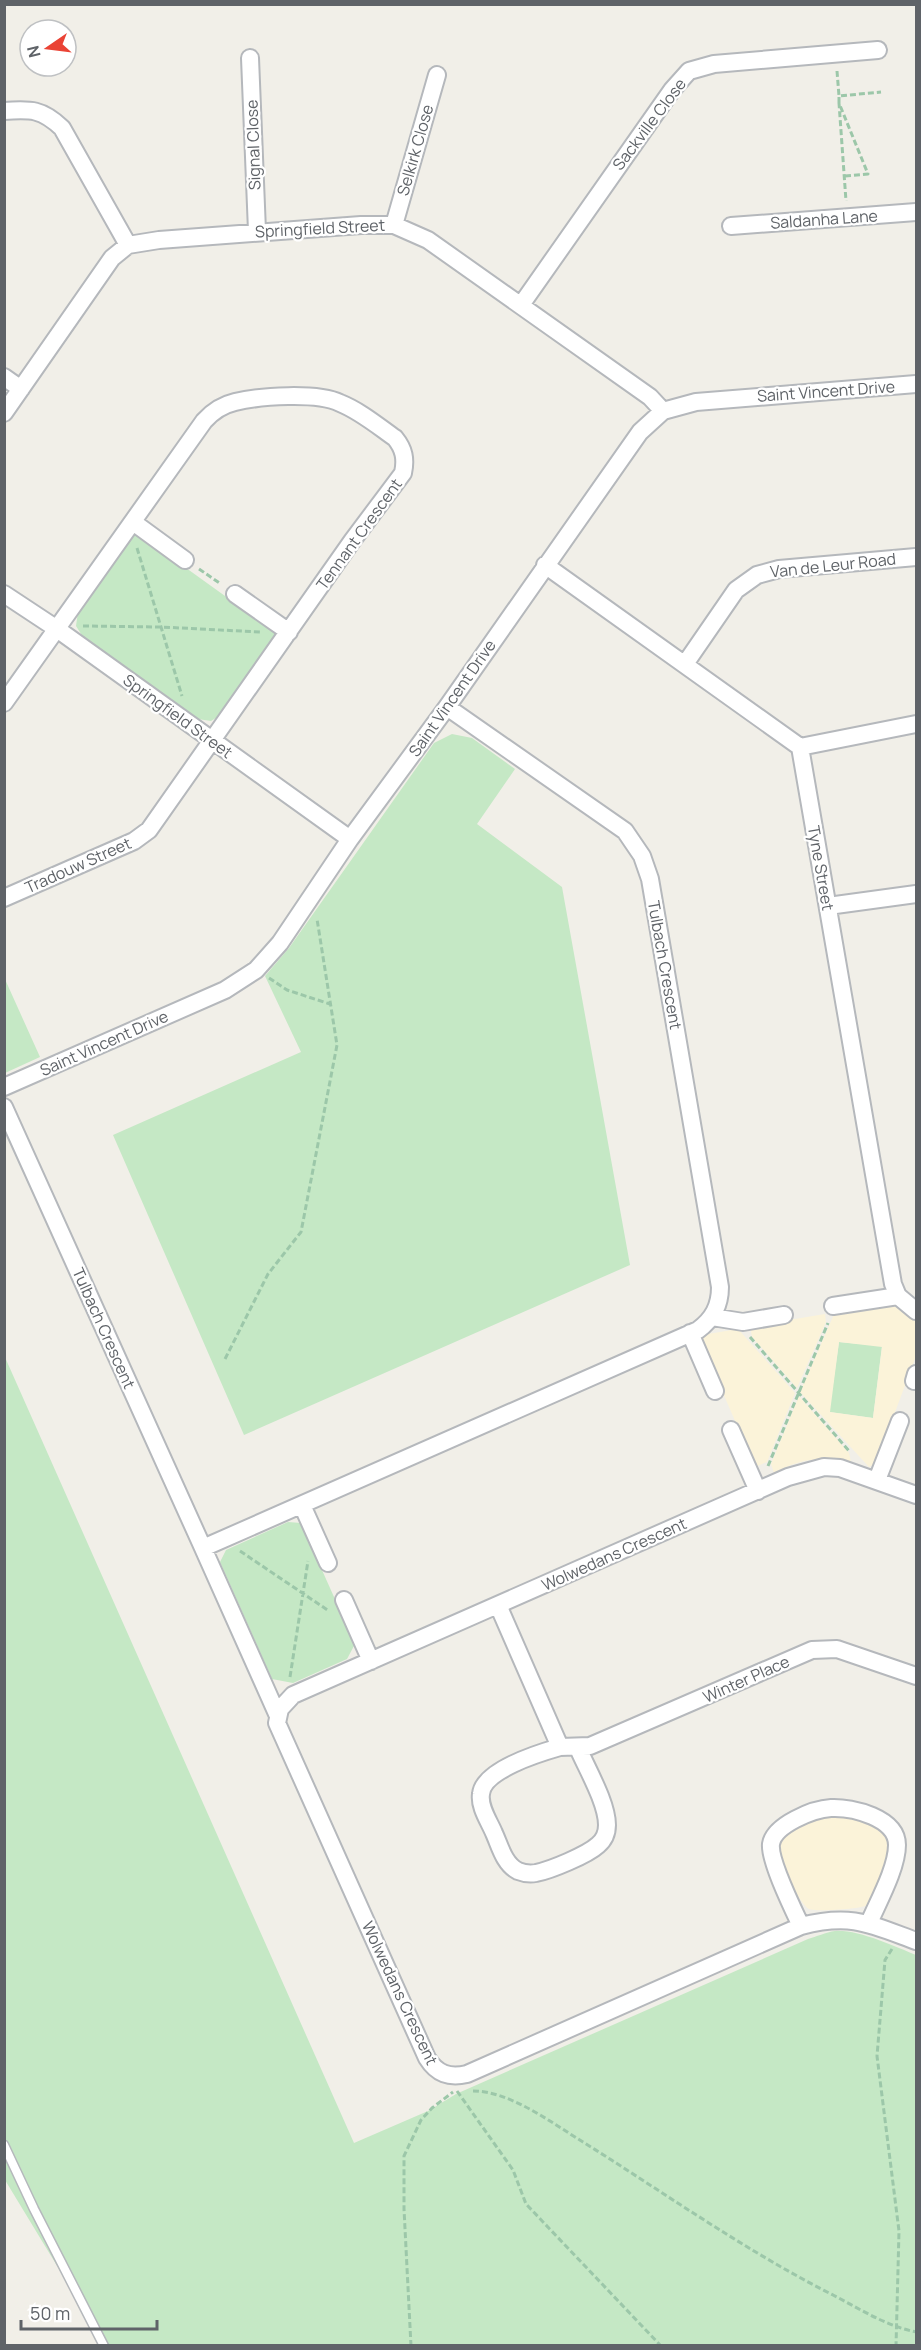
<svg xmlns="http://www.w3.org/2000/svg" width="921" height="2350" viewBox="0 0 921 2350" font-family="Manrope,sans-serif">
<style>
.green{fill:#c5e8c5}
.sand{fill:#fbf3d9;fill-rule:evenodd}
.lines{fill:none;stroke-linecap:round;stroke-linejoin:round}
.lane-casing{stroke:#b5b8bc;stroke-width:11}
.street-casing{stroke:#b5b8bc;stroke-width:20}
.path{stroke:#9cc7a9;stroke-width:3;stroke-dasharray:6 3;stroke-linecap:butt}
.lane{stroke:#fff;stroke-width:8}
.street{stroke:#fff;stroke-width:16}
.labels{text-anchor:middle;stroke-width:4.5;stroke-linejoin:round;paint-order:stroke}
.street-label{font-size:16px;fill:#5f6368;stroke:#fff}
</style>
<rect width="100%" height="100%" fill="#f1efe8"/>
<!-- green -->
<path class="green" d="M136,532L278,634L219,716L211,721L198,719L83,637L76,626L78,612Z
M452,734L472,738L515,769L477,824L562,887L630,1265L244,1435L113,1135L301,1052L265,976L289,948L434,743Z
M4,977L40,1057L5,1073H4Z
M839,1342L882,1346L873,1418L829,1412Z
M4,1355L354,2143L428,2111L456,2094L808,1939C816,1937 826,1932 835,1931C857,1929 896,1947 916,1955V2345H105L5,2180Z
M288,1522L301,1523L355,1644L347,1659L293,1683L272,1679L220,1562L226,1550Z"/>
<!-- sand -->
<path class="sand" d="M886,1304L894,1306L916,1322V1356L876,1463L869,1467L800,1392L835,1312ZM839,1342L882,1347L873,1418L830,1412Z
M825,1314L826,1322L797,1388L752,1337L751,1331L753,1326Z
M738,1329L795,1393L767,1462L755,1467L700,1340L708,1334Z
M799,1396L849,1453L851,1462C825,1455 797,1459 774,1473L771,1464Z
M830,1815L844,1816L882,1829C895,1852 888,1858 880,1881C876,1889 874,1899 867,1905C863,1909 815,1912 809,1909C798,1903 773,1850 781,1839C789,1826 816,1819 830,1815Z"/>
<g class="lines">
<defs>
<path id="lane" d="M4,2145L34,2209L104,2346"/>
<path id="street" d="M250,58L257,231
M4,111C31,109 42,109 62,128L128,245
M394,225L437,75
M731,226L916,212
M521,305L672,90L689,71L714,64L878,50
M4,377L21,389
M4,413L112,258L128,245L159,240L361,225H394L428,240L650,397L663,411
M133,522L185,560
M545,565L800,747L893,1284L898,1296L916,1311
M4,594L57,629L350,839
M235,594L289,632
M685,664L736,590L757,575L779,569L916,557
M4,703L204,421C212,412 222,405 235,402C260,396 317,392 340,403C360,411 378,426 395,438C404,449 406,459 403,473L352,541L149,830L134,841L4,898
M800,747L916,724
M828,906L916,894
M4,1087L225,990L256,970L280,943L350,839L447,707L640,432L663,411L696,402L916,384
M4,1107L203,1548L698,1330C713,1319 720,1306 720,1287L650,879L642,856L625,831L447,707
M833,1306L898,1296
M712,1317L743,1322L784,1315
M690,1333L715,1391
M914,1381L916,1374
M731,1430L758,1491
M877,1480L900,1421
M916,1495L840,1468L824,1467L788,1477L293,1695L280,1709L277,1723L427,2058C437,2074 449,2078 467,2074L801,1926C851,1913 870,1924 916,1941
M302,1505L328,1563
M203,1548L278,1716
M344,1600L371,1661
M498,1605L560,1747L590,1746L812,1650L837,1649L916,1676
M560,1747C539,1753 483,1770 481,1794C479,1807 489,1821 494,1833C500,1846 504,1864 518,1871C523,1873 530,1874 536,1873C551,1870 587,1855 598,1845C604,1840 607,1833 607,1825C607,1803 587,1769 578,1748
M801,1926C793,1909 769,1860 771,1844C774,1825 813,1809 831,1808C853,1807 897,1818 897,1845C897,1868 878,1902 869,1923"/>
</defs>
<!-- lane casing -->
<use href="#lane" class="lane-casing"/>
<!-- street casing -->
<use href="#street" class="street-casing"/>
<!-- path -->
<path class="path" d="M837,71L839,96
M839,103V96L881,92
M845,176L868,174L839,103L846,201
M137,548L182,696
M199,569L221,584
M83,626L161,627L260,632
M269,978L287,990L330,1004
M750,1337L850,1452
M225,1359L268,1274L301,1232L337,1045L317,919
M768,1466L828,1323
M240,1551L329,1611
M290,1677L308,1561
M892,1949L885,1960L877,2056L899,2231L896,2346
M457,2091L513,2170L526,2204L661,2346
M473,2091C510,2091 552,2123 583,2142C666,2194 746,2251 833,2295C860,2309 886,2326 916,2332
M411,2346L404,2209V2156L421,2120L432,2108L453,2092"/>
<!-- lane -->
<use href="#lane" class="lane"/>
<!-- street -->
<use href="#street" class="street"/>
</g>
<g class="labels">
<!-- street labels -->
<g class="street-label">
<text transform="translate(649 124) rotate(-53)" y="6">Sackville Close</text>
<text transform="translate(253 145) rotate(-92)" y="6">Signal Close</text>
<text transform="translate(415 150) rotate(-74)" y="6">Selkirk Close</text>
<text transform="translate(824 219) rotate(-4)" y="6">Saldanha Lane</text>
<text transform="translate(320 228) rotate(-3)" y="6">Springfield Street</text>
<text transform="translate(826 391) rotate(-4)" y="6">Saint Vincent Drive</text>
<text transform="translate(359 534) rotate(-54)" y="6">Tennant Crescent</text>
<text transform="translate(833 565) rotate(-6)" y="6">Van de Leur Road</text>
<text transform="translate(452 698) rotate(-55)" y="6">Saint Vincent Drive</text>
<text transform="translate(178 716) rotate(36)" y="6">Springfield Street</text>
<text transform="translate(78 865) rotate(-24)" y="6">Tradouw Street</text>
<text transform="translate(821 868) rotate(80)" y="6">Tyne Street</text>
<text transform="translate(665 965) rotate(80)" y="6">Tulbach Crescent</text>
<text transform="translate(104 1043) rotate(-24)" y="6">Saint Vincent Drive</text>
<text transform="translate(104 1328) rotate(66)" y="6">Tulbach Crescent</text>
<text transform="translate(614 1554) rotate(-24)" y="6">Wolwedans Crescent</text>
<text transform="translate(746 1679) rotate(-24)" y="6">Winter Place</text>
<text transform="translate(400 1993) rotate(65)" y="6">Wolwedans Crescent</text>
</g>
</g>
<!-- border -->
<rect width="921" height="2350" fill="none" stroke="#5f6368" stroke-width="12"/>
<!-- north arrow -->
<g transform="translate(48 48) rotate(256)"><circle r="28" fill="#ffffff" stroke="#bfc1c3" stroke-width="1.5"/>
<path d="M0-4.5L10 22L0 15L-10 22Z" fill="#ea4335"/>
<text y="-9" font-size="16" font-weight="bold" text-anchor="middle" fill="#5f6368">N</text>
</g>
<!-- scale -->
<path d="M21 2320v9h136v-9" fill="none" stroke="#5f6368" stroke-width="3"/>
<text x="30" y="2320" font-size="18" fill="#5f6368" stroke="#ffffff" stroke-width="4.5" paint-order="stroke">50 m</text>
</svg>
